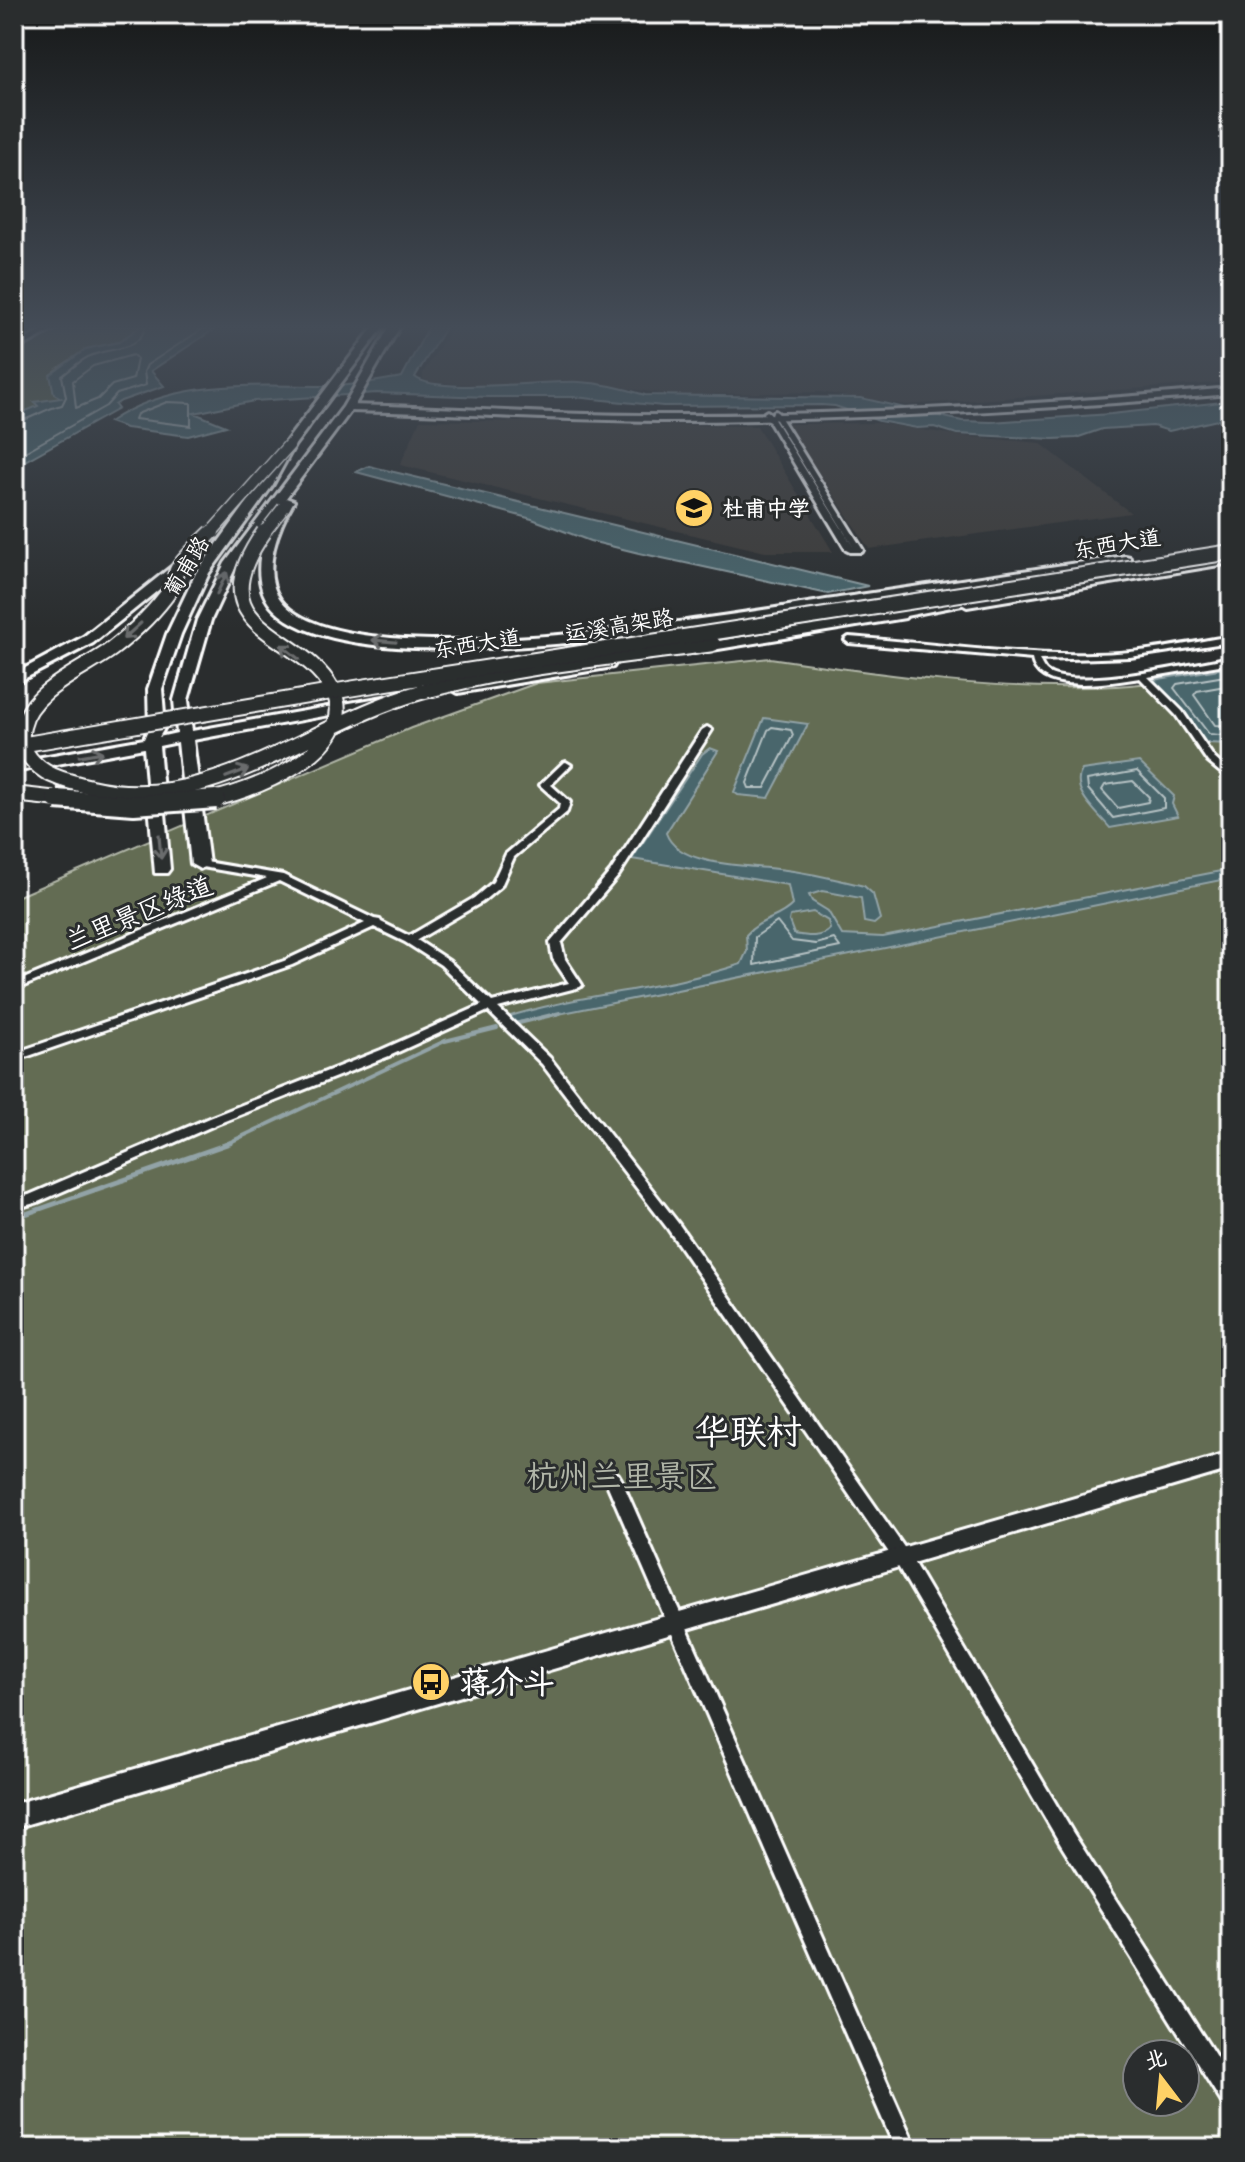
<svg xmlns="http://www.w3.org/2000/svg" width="1245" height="2162" viewBox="0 0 1245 2162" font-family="'Indie Flower','LXGW WenKai TC',sans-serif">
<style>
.built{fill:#3c3a38}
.green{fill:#636c52;stroke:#b1b6a8;stroke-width:2;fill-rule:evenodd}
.water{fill:#49666c;stroke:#92a3a7;stroke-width:2;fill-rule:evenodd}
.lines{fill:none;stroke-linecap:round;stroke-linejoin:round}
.shore{stroke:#b6c2c4;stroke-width:2}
.stream-far1{stroke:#92a3a7;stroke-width:4}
.stream{stroke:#92a3a7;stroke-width:5}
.minor-casing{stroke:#fff;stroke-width:6}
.tertiary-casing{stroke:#fff;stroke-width:6}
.primary-casing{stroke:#fff;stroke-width:6}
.trunk-casing{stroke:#fff;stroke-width:6}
.minor{fill:#2a2d2e;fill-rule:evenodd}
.tertiary{fill:#2a2d2e;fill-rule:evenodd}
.primary{fill:#2a2d2e;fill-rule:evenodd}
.trunk{fill:#2a2d2e;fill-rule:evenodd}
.primary-bridge-far2-casing{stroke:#fff;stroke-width:14;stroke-linecap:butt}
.primary-bridge-far1-casing{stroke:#fff;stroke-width:18;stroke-linecap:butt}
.primary-bridge-casing{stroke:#fff;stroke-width:24;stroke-linecap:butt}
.trunk-bridge-casing{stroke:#fff;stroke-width:18;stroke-linecap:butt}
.primary-bridge-far2{stroke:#2a2d2e;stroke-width:11}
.primary-bridge-far1{stroke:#2a2d2e;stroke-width:14}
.primary-bridge{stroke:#2a2d2e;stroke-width:18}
.trunk-bridge{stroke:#2a2d2e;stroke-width:14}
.oneway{stroke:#6a6c6d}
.labels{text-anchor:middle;stroke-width:6;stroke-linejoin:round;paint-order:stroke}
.far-poi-label{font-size:22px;font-weight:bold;fill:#fff;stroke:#2a2d2e;text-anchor:start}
.far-street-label{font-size:22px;fill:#fff;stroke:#2a2d2e}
.street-label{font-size:26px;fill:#fff;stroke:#2a2d2e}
.near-park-label{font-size:32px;fill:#b1b6a8;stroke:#2a2d2e}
.near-poi-label{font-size:32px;font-weight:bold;fill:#fff;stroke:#2a2d2e;text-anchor:start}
.near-quarter-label{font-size:36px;fill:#fff;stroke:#2a2d2e}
</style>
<rect width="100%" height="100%" fill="#2a2d2e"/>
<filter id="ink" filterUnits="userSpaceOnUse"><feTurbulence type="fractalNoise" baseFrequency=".0125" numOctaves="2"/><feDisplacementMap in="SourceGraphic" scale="16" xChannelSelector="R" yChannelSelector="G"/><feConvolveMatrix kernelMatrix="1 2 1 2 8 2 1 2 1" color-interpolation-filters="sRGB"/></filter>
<g filter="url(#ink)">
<!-- built -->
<path class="built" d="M453,326H1231V382L906,405L820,392L671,395L618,387H504L430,382L423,379V373Z
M420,420L757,426L833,552H765L400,465Z
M878,423L962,436L1040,443L1131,513L869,549L787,424Z"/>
<!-- green -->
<path class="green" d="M60,326H141L119,342L86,349L54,371V393L62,398L14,416V352Z
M770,658C884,675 1000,692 1116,686C1154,684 1193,677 1231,673V2148H14V898L411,728L537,683ZM1137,2054H1185V2102H1137Z"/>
<!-- water -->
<path class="water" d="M141,326H219L151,371L164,386L121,401L115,405L118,409L14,467V416L38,406L34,402L61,398L54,394L50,375L86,349L119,342Z
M429,326H446L415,377C436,395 547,380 579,382C603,383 623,388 645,395L861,398L962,421L991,422L1111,414L1231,401V417L1169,431L1153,426L1102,429L1076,438L1053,439L957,434L934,427L917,428L879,421L835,406L821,405L663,406L574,397H488L377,393L254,401L194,413L226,426L188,436L126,428L109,422C173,378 255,386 329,386C353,386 378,381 402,377Z
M369,466L868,586L828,594L639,553L590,541L532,519L356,472Z
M1231,667V744L1205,743L1185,712L1153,680Z
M764,718L808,724L769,798L738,795L734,792Z
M710,748L718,751L666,833C678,867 748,865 778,869C807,872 836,879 864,886L873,894L880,919L874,924L864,922L861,898L822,891L809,895L812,901L828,911L842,935L883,937L1231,869V878L514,1023L504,1018C581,993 664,990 741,964L747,951L746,935C761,918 779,919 792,905L788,885L632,859L702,754ZM813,912L828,921L830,929C821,939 806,936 794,934L789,921L790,916Z
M1139,762L1174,796L1172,804L1178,816L1110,828C1098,813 1069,791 1082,770Z"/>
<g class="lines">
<!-- shore -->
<path class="shore" d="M133,355L137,359L133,379L112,385L98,399L76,408L73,381L93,366Z
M167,402L191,403V426L135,419L137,414Z
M14,423C32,419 44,409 62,405L66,397L62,376C70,370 78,362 88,357C109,346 138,354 146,326
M14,458L106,406L117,394L146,385L144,372L147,365L207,326
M1231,675L1177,684L1174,688L1209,734L1231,736
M1231,685L1197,691L1194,695L1215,725L1231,726
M772,727L791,730L793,735L765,788H749L747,783L768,730Z
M1137,771L1164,798V808L1113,818L1088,789L1087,780Z
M1133,781L1149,797L1148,802L1118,808L1102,790L1105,785Z
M777,922L792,941L816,944L834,939L840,947L754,965L755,937Z"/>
<!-- stream-far1 -->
<path class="stream-far1" d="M519,1023L560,1013
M224,1145L445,1041L497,1028"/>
<!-- stream -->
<path class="stream" d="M14,1218L230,1143"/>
<defs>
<path id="minor" d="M767,411L770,413L854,548L772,413L775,411L778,413L863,550L862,552H850L846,550L764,413Z
M1231,636V642L1130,657L1039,660C1041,663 1043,668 1046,671C1070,692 1198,663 1231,657V663L1148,677L1182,711L1214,758L1231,773V781L1208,762L1176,715L1140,678C1112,682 1038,696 1032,659L849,643L845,640L849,637C930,643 1011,656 1092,654C1139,654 1185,644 1231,636Z
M707,727L712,730L619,875L561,943L565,959L582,985L580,987L498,1008L550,1058L678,1223L908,1553L1073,1833L1231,2080V2109L1224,2106L1061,1845L896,1563L668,1229L542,1064L488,1011L389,1056L217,1124L38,1202L14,1209V1199L29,1195L209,1118L381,1050L482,1005L441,965L405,942L374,927L292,965L14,1061V1053L284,961L365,923L279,881L14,990V983L267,878L196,866V862L200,861L283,875L374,919L380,920L381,922L409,936L474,898L493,882L506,854L559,809L560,803L540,785L563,763L566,762L571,765L551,785L570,802L567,812L514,857L501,886L482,902L417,940L449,961L492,1002L569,983L553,959L550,943L611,871L702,730Z
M613,1473L618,1474L621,1479L916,2148H895L605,1479L608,1474Z"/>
<path id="tertiary" d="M49,326H60L14,351V346Z
M1231,388V394C1040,410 848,421 657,421C554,420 451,413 348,411L344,408L348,405L387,406C476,409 565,415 654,415C847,416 1039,405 1231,388Z
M1231,1453V1469L14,1828V1804Z"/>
<path id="primary" d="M374,326H384L294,446L272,486L209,573L181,634L162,689L165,727L159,737L177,733L174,700L197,620L225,563L343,407L390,326H400L353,408L286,498L294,501C279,526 260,571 280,599C343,686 757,610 859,595L866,599L859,603C748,620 346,695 271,606C250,580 261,541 274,514L237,564L211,620L188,700L192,731L395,695L402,699L395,703L193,740L209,864L200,869L191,864L178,742L159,746L170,869L167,873H155L144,748L14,772V762L144,739L149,727L148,689L167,634L196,573L260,485L285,443Z
M1231,555V563L967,607L960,603L967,599Z
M171,567L183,570L93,643L14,684V674L83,637Z
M900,611L907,615L905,618L694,653L687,649L694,645Z
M608,660L615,664L613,667L458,693L451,689L458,685Z"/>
<path id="trunk" d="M1125,556L1130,557V563L859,603L852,599L859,595Z
M998,590L1005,594L1003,597L880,621L873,617L880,613Z"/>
</defs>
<!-- minor casing -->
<use href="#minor" class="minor-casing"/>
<!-- tertiary casing -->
<use href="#tertiary" class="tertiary-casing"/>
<!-- primary casing -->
<use href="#primary" class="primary-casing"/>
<!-- trunk casing -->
<use href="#trunk" class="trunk-casing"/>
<!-- minor -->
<use href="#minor" class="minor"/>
<!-- tertiary -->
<use href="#tertiary" class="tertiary"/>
<!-- primary -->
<use href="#primary" class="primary"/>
<!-- trunk -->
<use href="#trunk" class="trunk"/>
<defs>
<path id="primary-bridge-far2" d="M210,534L289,445
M263,534L284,507"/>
<path id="primary-bridge-far1" d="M212,532C201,543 188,554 179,567C174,573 175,582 171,589C155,612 134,632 112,649C84,670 31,689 23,727C18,746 30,762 46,772C59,780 76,783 91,787C211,816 312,722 421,692C516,666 616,657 713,644
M14,794L76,801
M203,801C246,795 365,749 332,689C300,630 194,631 264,532"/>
<path id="primary-bridge" d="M56,799L134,805L216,799"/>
<path id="trunk-bridge" d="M14,746L355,688L1231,552"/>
</defs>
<!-- primary-bridge-far2 casing -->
<use href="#primary-bridge-far2" class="primary-bridge-far2-casing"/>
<!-- primary-bridge-far1 casing -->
<use href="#primary-bridge-far1" class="primary-bridge-far1-casing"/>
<!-- primary-bridge casing -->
<use href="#primary-bridge" class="primary-bridge-casing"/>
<!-- trunk-bridge casing -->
<use href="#trunk-bridge" class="trunk-bridge-casing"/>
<!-- primary-bridge-far2 -->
<use href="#primary-bridge-far2" class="primary-bridge-far2"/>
<!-- primary-bridge-far1 -->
<use href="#primary-bridge-far1" class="primary-bridge-far1"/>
<!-- primary-bridge -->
<use href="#primary-bridge" class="primary-bridge"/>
<!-- trunk-bridge -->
<use href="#trunk-bridge" class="trunk-bridge"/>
</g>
<!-- one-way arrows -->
<defs><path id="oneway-shaft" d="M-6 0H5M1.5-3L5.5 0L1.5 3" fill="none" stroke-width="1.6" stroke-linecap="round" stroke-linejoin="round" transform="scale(2)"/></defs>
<g class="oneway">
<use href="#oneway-shaft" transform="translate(222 583) rotate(-65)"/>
<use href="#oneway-shaft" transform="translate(132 631) rotate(138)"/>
<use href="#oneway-shaft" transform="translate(384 641) rotate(-175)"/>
<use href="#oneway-shaft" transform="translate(290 652) rotate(-142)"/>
<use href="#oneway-shaft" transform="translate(91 754) rotate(-10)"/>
<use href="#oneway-shaft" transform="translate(237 773) rotate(-21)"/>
<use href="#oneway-shaft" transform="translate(160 847) rotate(85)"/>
</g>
</g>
<!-- sky -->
<linearGradient id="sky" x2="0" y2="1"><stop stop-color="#171919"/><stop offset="0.52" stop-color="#444c57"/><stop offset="1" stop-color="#444c57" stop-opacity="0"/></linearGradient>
<rect width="1245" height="629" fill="url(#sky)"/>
<!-- icons -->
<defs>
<symbol id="school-disc" viewBox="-11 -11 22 22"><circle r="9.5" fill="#ffd166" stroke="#2a2d2e"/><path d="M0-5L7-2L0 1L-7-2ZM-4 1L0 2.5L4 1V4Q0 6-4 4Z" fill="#111"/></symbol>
<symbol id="bus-disc" viewBox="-11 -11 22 22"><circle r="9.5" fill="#ffd166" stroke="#2a2d2e"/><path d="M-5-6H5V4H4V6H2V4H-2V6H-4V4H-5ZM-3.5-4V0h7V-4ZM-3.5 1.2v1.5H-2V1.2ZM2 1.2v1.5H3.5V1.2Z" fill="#111"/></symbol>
</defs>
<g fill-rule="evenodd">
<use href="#school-disc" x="672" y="486" width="44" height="44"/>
<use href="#bus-disc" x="409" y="1660" width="44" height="44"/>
</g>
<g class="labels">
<!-- far-poi labels -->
<g class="far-poi-label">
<text x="722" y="516">杜甫中学</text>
</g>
<!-- far-street labels -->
<g class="far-street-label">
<text transform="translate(1117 543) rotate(-9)" y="8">东西大道</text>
<text transform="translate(186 566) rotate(-59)" y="8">葡甫路</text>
<text transform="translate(619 625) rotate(-9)" y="8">运溪高架路</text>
<text transform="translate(477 643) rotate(-9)" y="8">东西大道</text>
</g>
<!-- street labels -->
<g class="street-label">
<text transform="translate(139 913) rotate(-22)" y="9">兰里景区绿道</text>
</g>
<!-- near-park labels -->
<g class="near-park-label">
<text x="622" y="1487">杭州兰里景区</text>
</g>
<!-- near-poi labels -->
<g class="near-poi-label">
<text x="459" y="1693">蒋介斗</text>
</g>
<!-- near-quarter labels -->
<g class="near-quarter-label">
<text x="748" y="1444">华联村</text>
</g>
</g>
<!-- margin -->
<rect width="1245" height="2162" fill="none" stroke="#2a2d2e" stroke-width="48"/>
<rect x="24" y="24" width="1197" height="2114" fill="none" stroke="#fff" stroke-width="3" filter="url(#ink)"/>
<!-- north arrow -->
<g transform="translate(1161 2078) rotate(344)"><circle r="38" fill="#2a2d2e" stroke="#7f8182" stroke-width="2"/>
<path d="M0-6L14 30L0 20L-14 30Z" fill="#ffd166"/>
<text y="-12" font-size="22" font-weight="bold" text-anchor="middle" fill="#ffffff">北</text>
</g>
</svg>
